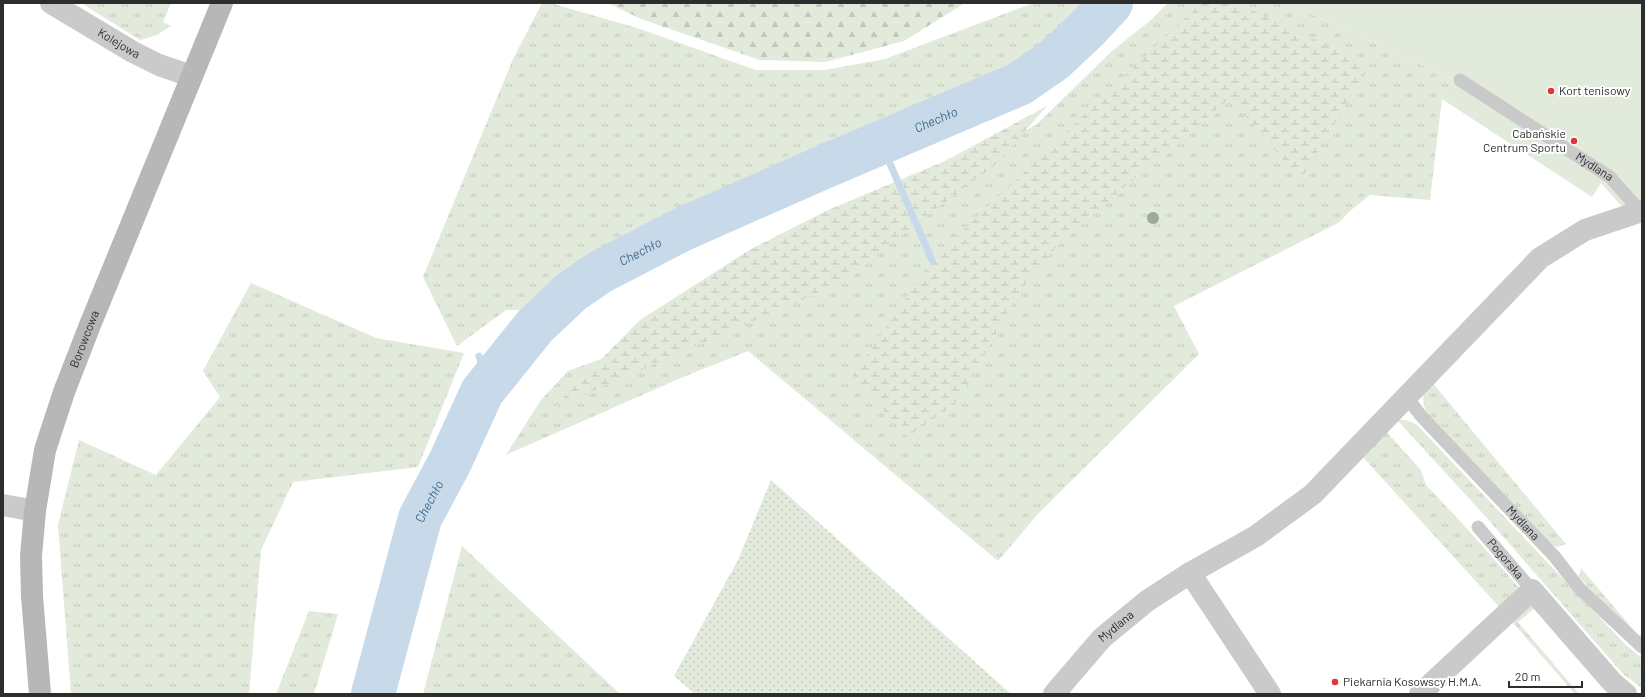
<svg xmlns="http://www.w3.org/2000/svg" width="1645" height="697" viewBox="0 0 1645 697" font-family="Barlow,sans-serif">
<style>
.grass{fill:url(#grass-tufts)}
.forest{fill:url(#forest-firs)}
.wetland{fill:url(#wetland-marsh)}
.garden{fill:url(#garden-dots)}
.pitch{fill:#e2eadb}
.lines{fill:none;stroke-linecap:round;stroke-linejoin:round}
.stream{stroke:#c8daea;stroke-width:7}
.river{stroke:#c8daea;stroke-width:44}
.lane{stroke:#cacaca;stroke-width:13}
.street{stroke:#cacaca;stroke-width:22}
.secondary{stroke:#b7b7b7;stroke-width:22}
.tree{fill:#9eab94}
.poi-dot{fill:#de3638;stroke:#fff;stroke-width:1.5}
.labels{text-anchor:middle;stroke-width:4;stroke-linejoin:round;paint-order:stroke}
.street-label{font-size:12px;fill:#2d2d2d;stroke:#fff}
.poi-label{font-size:12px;fill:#2d2d2d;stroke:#fff;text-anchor:start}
.water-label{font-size:13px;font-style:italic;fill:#3f698c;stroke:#fff}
</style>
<defs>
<pattern id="grass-tufts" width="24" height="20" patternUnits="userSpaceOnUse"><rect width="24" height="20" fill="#e2eadb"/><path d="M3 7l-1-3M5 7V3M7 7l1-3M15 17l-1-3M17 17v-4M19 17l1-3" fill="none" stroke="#c2c9bc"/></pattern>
<pattern id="forest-firs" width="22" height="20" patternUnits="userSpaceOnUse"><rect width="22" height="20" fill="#e2eadb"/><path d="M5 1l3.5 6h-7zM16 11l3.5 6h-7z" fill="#c2c9bc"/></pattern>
<pattern id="wetland-marsh" width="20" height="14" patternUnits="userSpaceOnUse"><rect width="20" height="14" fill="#e2eadb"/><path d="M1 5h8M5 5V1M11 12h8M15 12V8" fill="none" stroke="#c2c9bc"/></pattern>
<pattern id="garden-dots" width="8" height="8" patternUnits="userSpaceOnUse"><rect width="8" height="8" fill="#e2eadb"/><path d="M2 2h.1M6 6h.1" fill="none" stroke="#c2c9bc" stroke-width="1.8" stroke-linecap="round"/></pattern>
</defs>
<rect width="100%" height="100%" fill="#fff"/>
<!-- grass -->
<path class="grass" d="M81,3H171L163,22L171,26L157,35L140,40Z
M542,3H550L637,28L756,70H825L885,59L1033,3H1095L1055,49L968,98L870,140L718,200L570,283L537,318L522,310H506L457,346L423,277L513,59Z
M1168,3H1287L1455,80L1442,99L1430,200L1370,195L1350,211L1338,223L1174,306L1199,354L1037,515L998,561L748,351L683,377L506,455L541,400L568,371L642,344L956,166L1036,125L1112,51L1151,20Z
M251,283L376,338L464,353L418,467L293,482L261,550L249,694H71L58,525L79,440L156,475L220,397L203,371Z
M1431,381L1566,544L1557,547L1548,543L1429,416C1420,400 1422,396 1431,381Z
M1397,420H1406L1416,424L1626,645L1642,658V688L1623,674L1487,518Z
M1384,429L1421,470L1426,485L1471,533L1522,591L1501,609L1361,455Z
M462,546L618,692V694H423Z
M1581,568L1638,635H1642V640L1635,637L1579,577Z
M1529,598L1537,606L1518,622L1579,694H1575L1508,617Z
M309,611L338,614L314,694H276Z"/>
<!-- forest -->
<path class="forest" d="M608,3H965L904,41L825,62L760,60L641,19Z"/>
<!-- wetland -->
<path class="wetland" d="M1201,3H1237L1370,65L1301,180L1230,98L1064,238L1019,292L958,402L907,437L853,375L932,260Z
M1047,106L995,165L831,287L553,408L640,320L751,249L828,210L945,161Z"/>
<!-- garden -->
<path class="garden" d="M771,480L1011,694H695L674,676L738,560Z"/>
<!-- pitch -->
<path class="pitch" d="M1287,3H1642V203L1624,209L1601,183L1592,197L1442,99L1455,80Z"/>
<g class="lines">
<!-- stream -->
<path class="stream" d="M881,143L932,260
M514,326L524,340
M479,356L489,384"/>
<!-- river -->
<path class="river" id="s1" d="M373,694L420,518L450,462L482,392L535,326L571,292L600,272L683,229L819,169L1019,84L1054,60L1087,29L1111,3"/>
<!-- lane -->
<g class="lane">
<path id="s2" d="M1460,80L1610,177L1641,212"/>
<path id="s3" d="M1406,396L1422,417L1555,557L1579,588L1642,647"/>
<path id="s4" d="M1478,527L1532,590"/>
</g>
<!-- street -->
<g class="street">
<path id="s5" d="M51,3L133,52L159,65L191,76"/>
<path d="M3,505L35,511"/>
<path d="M1190,573L1270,694"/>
<path id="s6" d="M1054,694L1102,638L1147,601L1190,573L1256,536L1313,494L1540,258L1585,230L1642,211"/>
<path d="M1420,694L1532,590L1612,682L1626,694"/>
</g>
<!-- secondary -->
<path class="secondary" id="s7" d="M40,694L32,596L31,556L35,511L45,450L64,392L90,325L222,3"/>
</g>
<!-- trees -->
<circle class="tree" cx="1153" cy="218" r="6"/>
<!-- markers -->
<g class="poi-dot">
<circle cx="1551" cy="91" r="4"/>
<circle cx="1574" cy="141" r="4"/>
<circle cx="1335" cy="682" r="4"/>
</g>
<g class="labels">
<!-- street labels -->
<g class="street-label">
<text dy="4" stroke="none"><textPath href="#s5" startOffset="79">Kolejowa</textPath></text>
<text dy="4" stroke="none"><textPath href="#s2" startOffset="160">Mydlana</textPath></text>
<text dy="4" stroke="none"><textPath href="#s7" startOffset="363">Borowcowa</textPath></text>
<text dy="4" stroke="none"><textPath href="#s3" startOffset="173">Mydlana</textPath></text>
<text dy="4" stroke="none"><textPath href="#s4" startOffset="42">Pogorska</textPath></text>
<text dy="4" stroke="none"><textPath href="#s6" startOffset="92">Mydlana</textPath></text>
</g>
<!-- poi labels -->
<g class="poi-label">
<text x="1559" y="95">Kort tenisowy</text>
<text x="1566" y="138" text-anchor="end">Cabańskie<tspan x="1566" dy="14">Centrum Sportu</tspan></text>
<text x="1343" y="686">Piekarnia Kosowscy H.M.A.</text>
</g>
<!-- water labels -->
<g class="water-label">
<text dy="5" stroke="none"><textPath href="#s1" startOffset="861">Chechło</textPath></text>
<text dy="5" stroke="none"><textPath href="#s1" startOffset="537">Chechło</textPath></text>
<text dy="5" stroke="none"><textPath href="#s1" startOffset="201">Chechło</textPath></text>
</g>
</g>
<!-- border -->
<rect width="1645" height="697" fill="none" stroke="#2d2d2d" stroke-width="8"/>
<!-- scale -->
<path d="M1509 681v6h73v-6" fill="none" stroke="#2d2d2d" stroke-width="2"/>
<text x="1515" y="681" font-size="12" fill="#2d2d2d" stroke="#ffffff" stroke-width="3" paint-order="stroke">20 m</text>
</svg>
